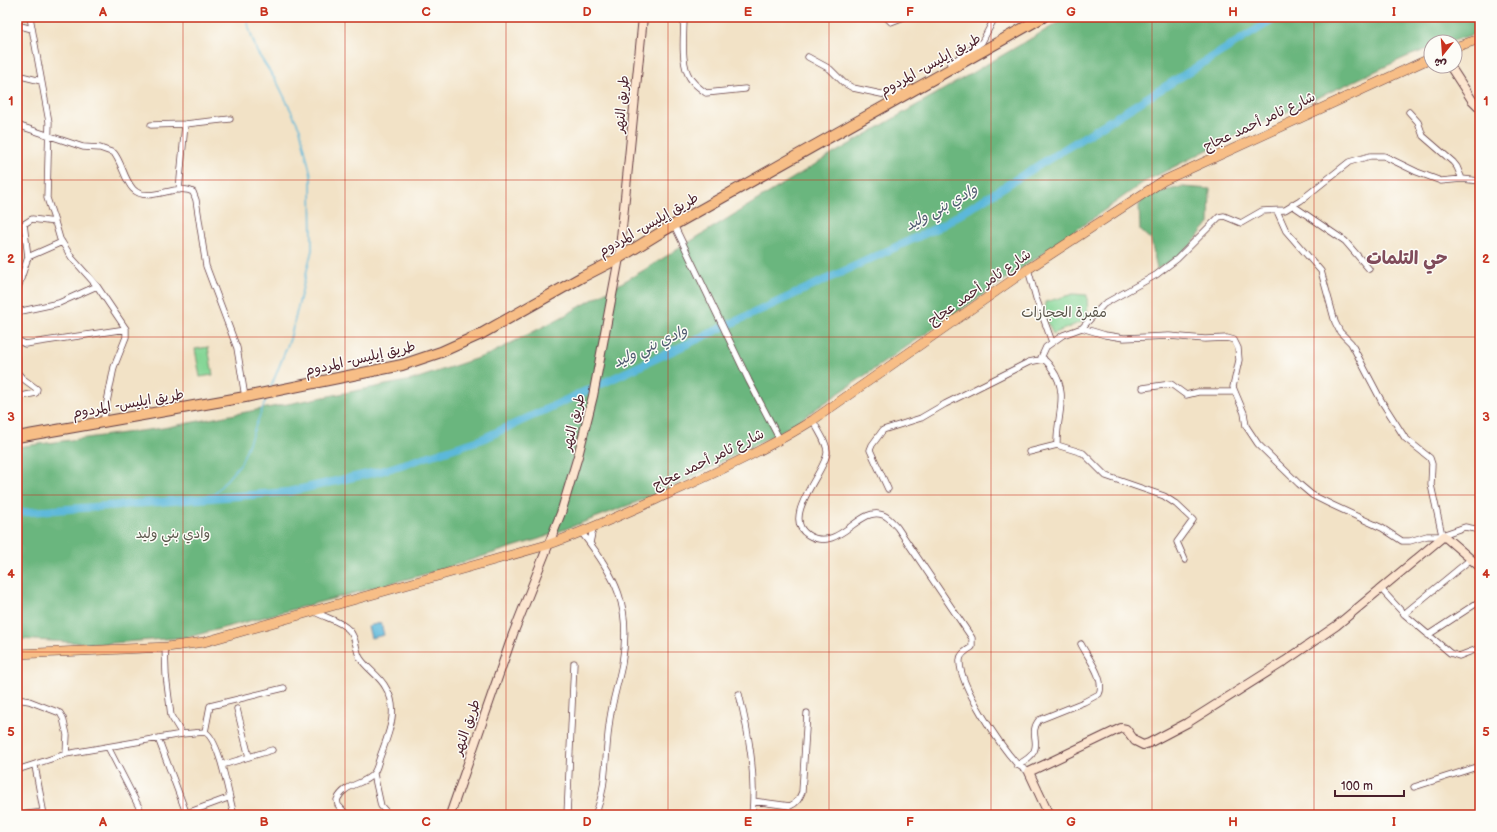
<svg xmlns="http://www.w3.org/2000/svg" width="1497" height="832" viewBox="0 0 1497 832" font-family="'Balsamiq Sans','Playpen Sans Arabic',sans-serif">
<style>
.green{fill:#84d595;stroke:#677a60}
.forest{fill:#6bb67e;stroke:#5a6a54}
.water{fill:#5cb8da;stroke:#536c82}
.lines{fill:none;stroke-linecap:round;stroke-linejoin:round}
.stream{stroke:#5cb8da;stroke-width:1.5}
.river{stroke:#5cb8da;stroke-width:8}
.street-casing{stroke:#633c42;stroke-width:7}
.secondary-casing{stroke:#633c42;stroke-width:10}
.primary-casing{stroke:#633c42;stroke-width:10}
.highway-casing{stroke:#633c42;stroke-width:12}
.street{stroke:#fff;stroke-width:5.5}
.secondary{stroke:#fce5cf;stroke-width:8}
.primary{stroke:#f7be87;stroke-width:9}
.highway{stroke:#f7be87;stroke-width:10}
.grid{fill:none;stroke:#c8321e;stroke-width:1;stroke-opacity:0.55}
.labels{text-anchor:middle;stroke-width:3;stroke-linejoin:round;paint-order:stroke}
.street-label{font-size:14px;fill:#4a1f2b;stroke:#fdfcf7}
.park-label{font-size:14px;fill:#5b564b;stroke:#fdfcf7}
.water-label{font-size:15px;font-style:italic;fill:#515c71;stroke:#fdfcf7}
.district-label{font-size:18px;font-weight:bold;fill:#804c5b;stroke:#fdfcf7}
.neatline{fill:none;stroke:#c8321e;stroke-width:1.5}
.grid-label{font-size:13px;text-anchor:middle;font-weight:bold;fill:#c8321e}
</style>
<rect width="100%" height="100%" fill="#fdfcf7"/>
<filter id="ink" filterUnits="userSpaceOnUse"><feTurbulence type="fractalNoise" baseFrequency=".025" numOctaves="2"/><feDisplacementMap in="SourceGraphic" scale="8" xChannelSelector="R" yChannelSelector="G"/><feConvolveMatrix kernelMatrix="1 2 1 2 8 2 1 2 1" color-interpolation-filters="sRGB"/></filter>
<filter id="wash" filterUnits="userSpaceOnUse"><feTurbulence type="fractalNoise" baseFrequency=".012" numOctaves="4" result="noise"/><feDisplacementMap in="SourceGraphic" scale="16" xChannelSelector="R" yChannelSelector="G"/><feGaussianBlur stdDeviation="0.9" result="paint"/><feColorMatrix in="noise" values="0 0 0 0 0 0 0 0 0 0 0 0 0 0 0 0 0 1.4 0 .05"/><feComposite in="paint" operator="in"/></filter>
<g filter="url(#wash)">
<rect width="100%" height="100%" fill="#f2e2c6"/>
<!-- green -->
<path class="green" d="M1073,294L1087,295L1088,319L1053,334L1045,315V302Z
M208,347L213,375L200,377L195,349Z"/>
<!-- forest -->
<path class="forest" d="M1068,17H1480V32L1450,42H1431V48L1406,57L1237,135L1144,182L1051,248L791,426L661,493L539,539L422,575L189,637L99,644L20,639L17,623V447L163,428L412,380L490,354L562,317L644,270L819,162Z
M1183,187L1210,189L1209,224C1201,230 1198,238 1191,245C1181,255 1169,262 1157,269L1151,240L1140,230L1139,205L1148,194Z"/>
<!-- water -->
<path class="water" d="M381,623L384,635L371,638L368,626Z"/>
<g class="lines">
<!-- stream -->
<path class="stream" d="M247,17L249,28L257,52L278,84L300,129L311,175L312,250L290,339L271,387
M211,498L241,463L267,397"/>
<!-- river -->
<path class="river" d="M599,385L941,226L1277,17
M17,513L288,492L385,470L480,440L590,389"/>
</g>
</g>
<g filter="url(#ink)">
<g class="lines">
<defs>
<path id="street" d="M30,17L49,122L47,198L55,222L60,239L72,258L97,286L126,329V337L114,367L103,422
M684,17C684,32 681,57 687,72C690,81 698,87 706,93L745,89
M886,17L891,22L904,17
M17,25L32,29
M808,57L830,69L844,83L853,88L886,95L900,92
M950,64L982,42L995,17
M17,75L41,81
M1409,112L1418,122L1423,136L1453,162L1457,167L1462,179
M17,125L83,147L100,148L114,153C122,163 124,179 133,189C148,205 176,182 193,192L196,200L206,266L237,348L245,397
M151,125L185,124L230,119
M179,190L185,124
M1292,205L1345,241L1369,269
M1277,211L1286,231L1321,271L1335,322L1340,332L1351,343L1382,402L1405,438L1430,458L1432,464L1431,485L1442,535
M674,225L749,381L780,440
M28,257L62,242
M1028,269L1036,298L1052,342
M17,291L28,257L24,224L32,219L55,222
M17,312L59,303L97,286
M1082,328L1105,335L1124,338L1169,336L1205,339L1227,338L1234,340L1238,348L1239,360L1233,387L1244,413L1246,426L1258,444L1299,484L1312,495L1330,504L1382,528L1402,541H1410L1427,536H1444L1442,535L1465,527L1480,530
M17,340L25,344L126,329
M17,359V372L22,378L37,389L36,393L17,397
M1143,388L1171,384L1186,395L1198,392H1234
M813,420C817,430 828,443 827,453C825,472 780,518 808,535C839,554 859,505 883,515C889,517 893,523 897,527L972,638V647C967,650 960,654 960,660C958,684 1000,745 1017,764C1020,767 1025,769 1029,772
M1057,445L1083,453L1106,476L1164,496L1176,504L1193,520L1177,542L1185,560
M1029,452L1057,445C1056,416 1070,394 1052,369C1049,364 1046,360 1041,358L1046,347L1063,335L1082,328L1104,304L1156,275L1177,259L1219,217L1224,216L1241,223L1262,211L1285,210L1300,201L1349,162L1370,156H1384L1417,172L1441,181L1462,179L1480,181
M888,489L870,450L872,445L883,430L921,418L945,404L1029,362L1044,359
M582,533C616,577 632,606 622,664C618,685 611,704 609,726C605,755 607,788 595,815
M590,543L593,528
M1381,589L1404,614L1450,653L1459,656L1480,648
M315,612C326,618 341,621 349,630C357,638 355,649 360,658C367,669 380,676 386,688C400,710 388,735 380,757C378,762 377,770 373,774C364,785 345,783 337,800L338,805L347,815
M1404,614L1471,559
M1428,635L1480,601
M165,647L166,675L171,716L182,734
M739,694C749,734 756,774 752,815
M17,699L29,701L60,713L63,718L67,735L66,754
M237,709L249,757
M205,732L210,706L284,688
M158,738L187,815
M108,747L143,815
M222,765L272,750
M1017,765C1051,748 1025,737 1039,720L1084,702L1099,694C1106,680 1087,656 1081,644
M35,766L44,815
M17,770L66,754L182,734L205,732C220,740 229,798 234,815
M374,774L381,806L389,815
M1414,787L1480,766
M753,801L790,806C797,803 799,799 802,792L807,713
M187,813L228,798
M20,815L43,812
M567,815L574,663"/>
<path id="secondary" d="M1450,66L1472,100L1480,108
M450,815L513,634L561,513L578,456L593,396L619,258L643,17
M1049,815L1029,772L1121,728L1126,729L1135,741L1143,745L1149,743L1187,723L1285,661L1336,626L1444,536L1480,567"/>
<path id="primary" d="M1455,47L1480,39
M17,654L167,647L204,642L547,545C589,530 628,512 668,494C718,472 767,449 813,420L1028,269L1163,181L1431,58"/>
<path id="highway" d="M17,437L245,397L402,365L441,352L481,334L582,277L619,258L663,231L1043,17"/>
</defs>
<!-- street casing -->
<use href="#street" class="street-casing"/>
<!-- secondary casing -->
<use href="#secondary" class="secondary-casing"/>
<!-- primary casing -->
<use href="#primary" class="primary-casing"/>
<!-- highway casing -->
<use href="#highway" class="highway-casing"/>
<!-- street -->
<use href="#street" class="street"/>
<!-- secondary -->
<use href="#secondary" class="secondary"/>
<!-- primary -->
<use href="#primary" class="primary"/>
<!-- highway -->
<use href="#highway" class="highway"/>
</g>
</g>
<!-- grid -->
<path class="grid" d="M183,17V815M345,17V815M506,17V815M668,17V815M829,17V815M991,17V815M1152,17V815M1314,17V815M17,180H1480M17,337H1480M17,495H1480M17,652H1480"/>
<g class="labels">
<!-- street labels -->
<g class="street-label">
<text transform="translate(930 64) rotate(-29)" y="5">طريق إيليس- المردوم</text>
<text transform="translate(621 104) rotate(-85)" y="5">طريق النهر</text>
<text transform="translate(1259 121) rotate(-25)" y="5">شارع ثامر أحمد عجاج</text>
<text transform="translate(648 224) rotate(-30)" y="5">طريق إيليس- المردوم</text>
<text transform="translate(979 287) rotate(-35)" y="5">شارع ثامر أحمد عجاج</text>
<text transform="translate(360 358) rotate(-13)" y="5">طريق إيليس- المردوم</text>
<text transform="translate(128 403) rotate(-10)" y="5">طريق ايليس- المردوم</text>
<text transform="translate(573 422) rotate(-76)" y="5">طريق النهر</text>
<text transform="translate(708 459) rotate(-26)" y="5">شارع ثامر أحمد عجاج</text>
<text transform="translate(466 727) rotate(-71)" y="5">طريق النهر</text>
</g>
<!-- park labels -->
<g class="park-label">
<text x="1064" y="317">مقبرة الحجازات</text>
<text x="173" y="538">وادي بني وليد</text>
</g>
<!-- water labels -->
<g class="water-label">
<text transform="translate(941 207) rotate(-29)" y="5">وادي بني وليد</text>
<text transform="translate(650 346) rotate(-25)" y="5">وادي بني وليد</text>
</g>
<!-- district labels -->
<g class="district-label">
<text x="1407" y="264">حي التلمات</text>
</g>
</g>
<!-- margin -->
<rect width="1497" height="832" fill="none" stroke="#fdfcf7" stroke-width="44"/>
<!-- north arrow -->
<g transform="translate(1443 54) rotate(197)"><circle r="19" fill="#fdfcf7" stroke="#b5a4a5"/>
<path d="M0-3L7 15L0 10L-7 15Z" fill="#c8321e"/>
<text y="-6" font-size="11" font-weight="bold" text-anchor="middle" fill="#4a1f2b">ش</text>
</g>
<!-- scale -->
<path d="M1335 790v6h69v-6" fill="none" stroke="#4a1f2b" stroke-width="2"/>
<text x="1341" y="790" font-size="12" fill="#4a1f2b" stroke="#fdfcf7" stroke-width="3" paint-order="stroke">100 m</text>
<rect x="22" y="22" width="1453" height="788" class="neatline"/>
<g class="grid-label">
<text x="103" y="16">A</text>
<text x="264" y="16">B</text>
<text x="426" y="16">C</text>
<text x="587" y="16">D</text>
<text x="748" y="16">E</text>
<text x="910" y="16">F</text>
<text x="1071" y="16">G</text>
<text x="1233" y="16">H</text>
<text x="1394" y="16">I</text>
<text x="11" y="105">1</text>
<text x="1486" y="105">1</text>
<text x="11" y="263">2</text>
<text x="1486" y="263">2</text>
<text x="11" y="421">3</text>
<text x="1486" y="421">3</text>
<text x="11" y="578">4</text>
<text x="1486" y="578">4</text>
<text x="11" y="736">5</text>
<text x="1486" y="736">5</text>
<text x="103" y="826">A</text>
<text x="264" y="826">B</text>
<text x="426" y="826">C</text>
<text x="587" y="826">D</text>
<text x="748" y="826">E</text>
<text x="910" y="826">F</text>
<text x="1071" y="826">G</text>
<text x="1233" y="826">H</text>
<text x="1394" y="826">I</text>
</g>
</svg>
